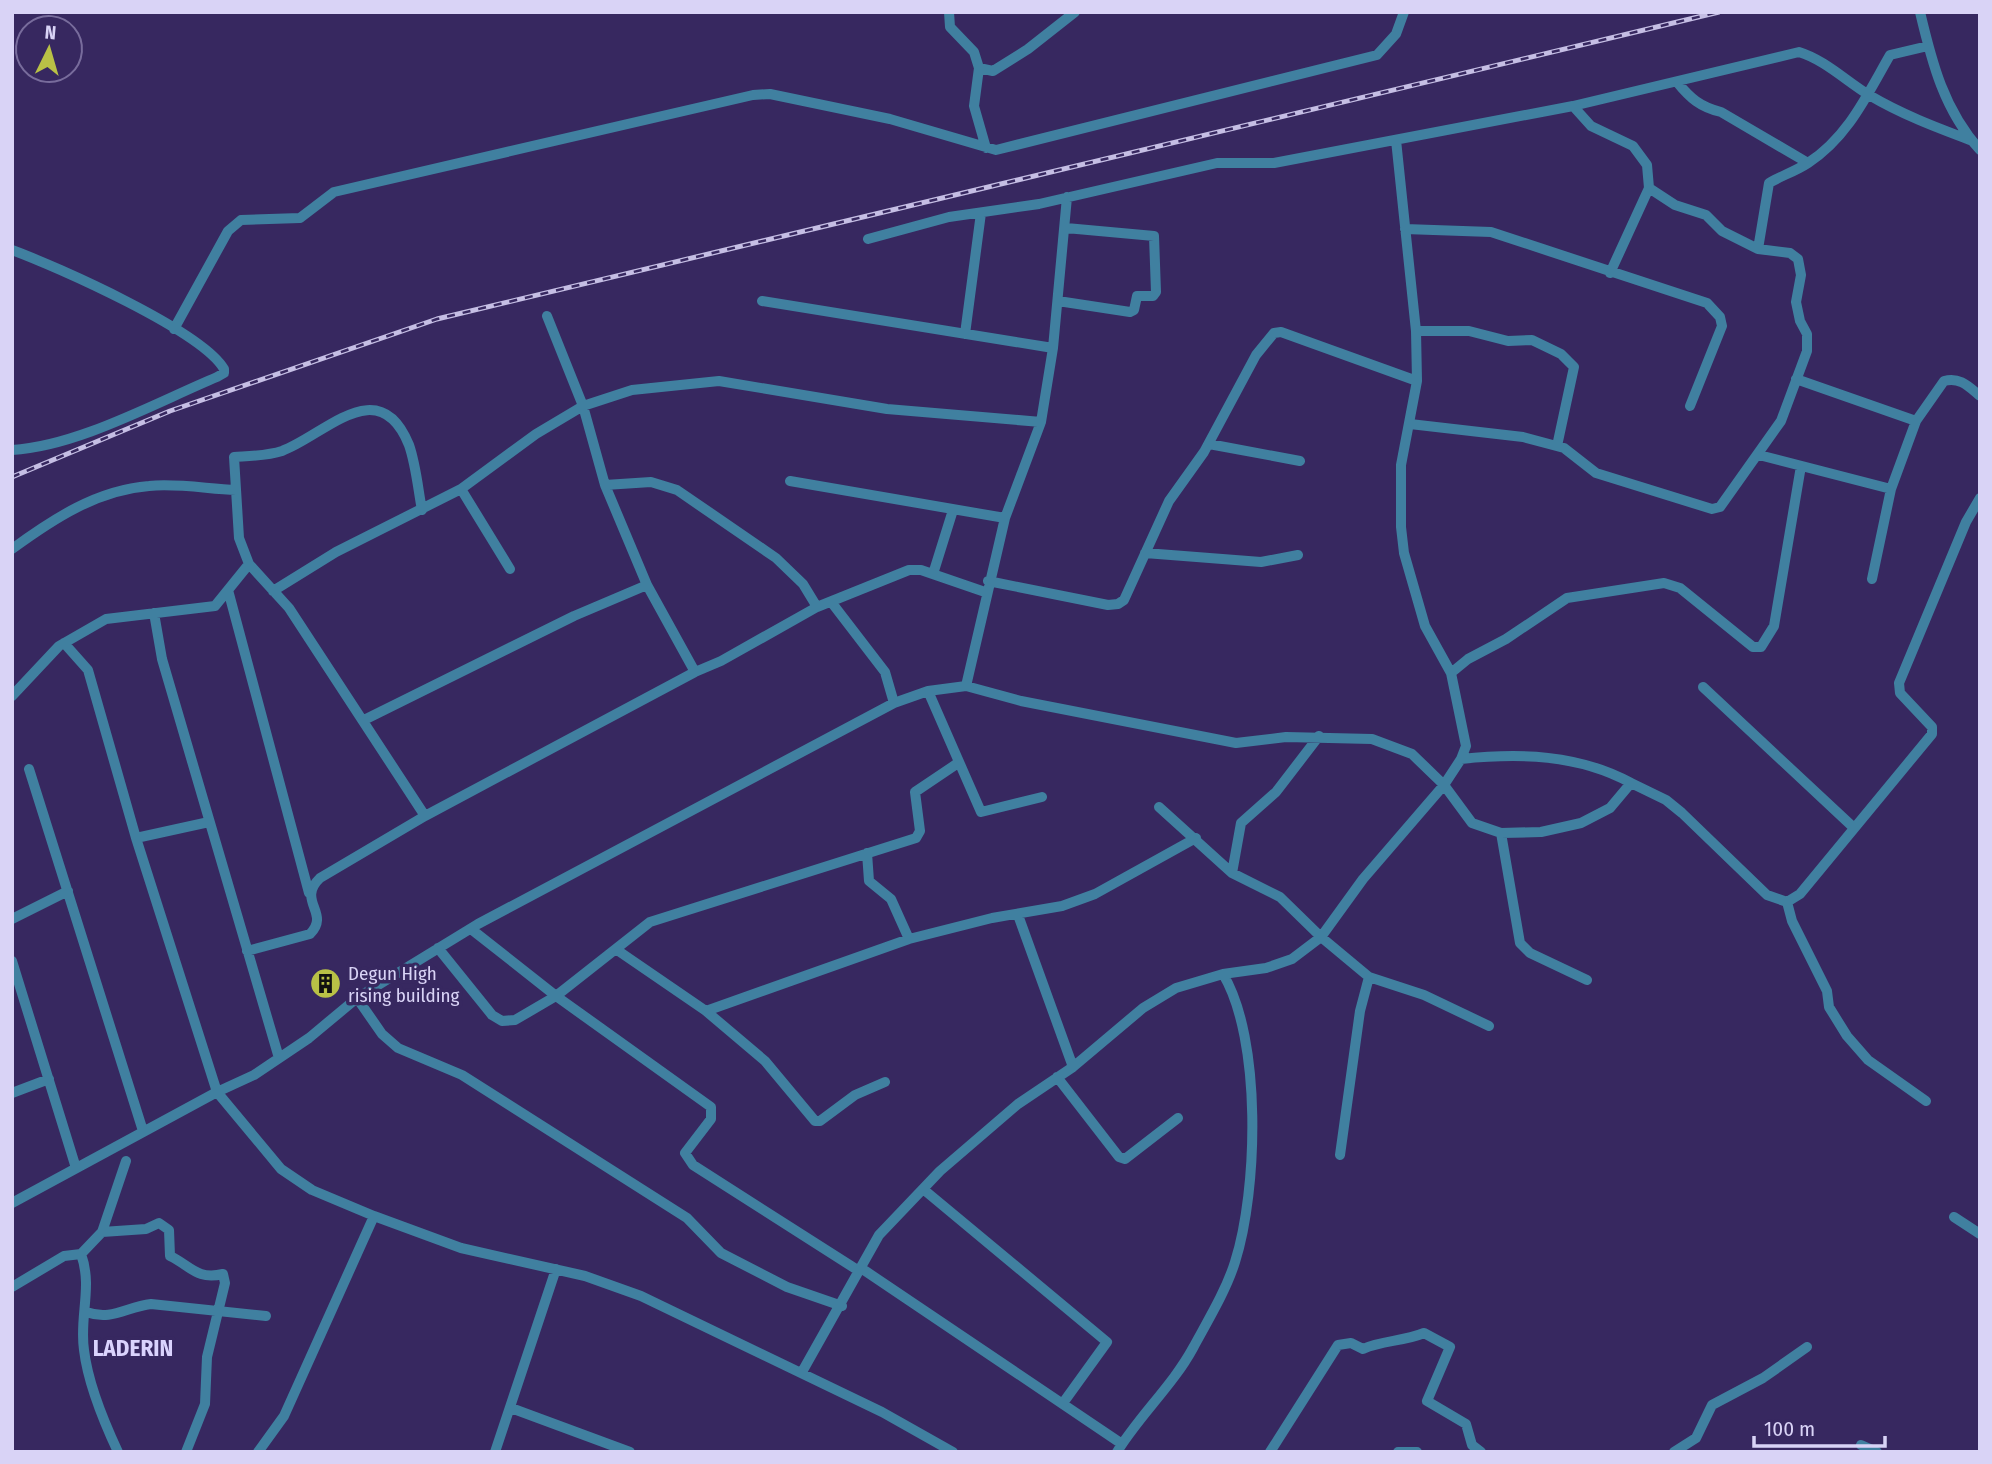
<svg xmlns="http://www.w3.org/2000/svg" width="1992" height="1464" viewBox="0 0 1992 1464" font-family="'Fira Sans Condensed',sans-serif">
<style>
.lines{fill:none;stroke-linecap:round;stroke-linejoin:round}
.minor{stroke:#4080a0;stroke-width:10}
.rail-casing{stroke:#c5bee4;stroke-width:5}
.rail{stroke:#372860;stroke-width:2.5;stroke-dasharray:8;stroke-linecap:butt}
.labels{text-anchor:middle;stroke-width:7;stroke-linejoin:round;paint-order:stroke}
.poi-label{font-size:19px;fill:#d9d3f6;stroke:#372860;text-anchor:start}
.quarter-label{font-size:23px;font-weight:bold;fill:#dad3fd;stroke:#372860}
</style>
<rect width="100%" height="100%" fill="#372860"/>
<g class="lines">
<!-- minor -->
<path class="minor" d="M949,12L950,27L974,52L979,68L993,71L1028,49L1075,12
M1920,12C1932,63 1944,110 1980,150
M979,68L974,106L986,148
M1677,82C1690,98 1700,107 1721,112L1808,163
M1573,106L1591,126L1633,146L1647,165L1649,188L1610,273
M1405,229L1491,232L1707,303L1720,317L1722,326L1690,406
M868,239L949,217L1039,204L1217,163H1274L1573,106L1799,52C1825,60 1846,81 1869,95C1901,114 1935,127 1970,140
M1758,249L1769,183C1781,176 1796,171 1808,163C1848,137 1867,95 1890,55L1928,46
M12,250C58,267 202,331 224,369V373L217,377C155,403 78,446 12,450
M762,301L1053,348
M1058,301L1130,312L1134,310L1137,296H1153L1156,292L1154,236L1066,228
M547,316L583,406L605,485L647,585
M174,329L228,231L241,220L300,218L334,192L753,95L770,94L890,119L996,150L1377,55L1396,34L1404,12
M1416,331H1469L1508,341L1532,340L1561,354L1574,367L1557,446
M965,334L981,213
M1796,379L1916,421
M1410,424L1523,437L1549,444L1564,448L1596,473L1712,509L1720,507L1781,421L1807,351V334L1800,321L1796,302L1801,275L1798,259L1790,253L1758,249L1722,231L1706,215L1675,205L1649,188
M1209,444L1300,461
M1759,455L1891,489
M790,481L1005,518
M605,485L651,482L677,490L776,558L803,584L817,607
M461,489L510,569
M422,510C418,489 416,465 409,445C379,371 325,435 282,451C267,456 250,456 234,457L239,538L249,564L289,608L425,816
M12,549C53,519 97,490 149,486C177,483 208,489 236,490
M1145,553L1261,562L1298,555
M933,574L953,510
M1872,579L1891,489L1916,421L1944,381C1960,377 1968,386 1980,396
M988,581L1108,605L1118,604L1124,600L1169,501L1204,452L1256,355L1274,333L1281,332L1417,381
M228,590L309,893
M273,591L336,552L461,489L536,434L583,406L632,390L719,381L887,409L1041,422
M832,603L885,672L894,703
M154,613L162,659L279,1058
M64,643L88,670L136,838L217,1092L281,1169L312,1190L374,1216
M1451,673L1468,659L1506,639L1567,598L1664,583L1680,588L1753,647H1761L1774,626L1801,466
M966,686L1005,518L1041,422L1053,348L1067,197
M1703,687L1853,827
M928,691L981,812L1042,797
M12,696L59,646L106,619L215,606L249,564
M364,720L574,616L647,585L695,672
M1461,759C1519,753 1578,754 1631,783
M29,769L143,1131
M1159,807L1232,873L1280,897L1321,937L1369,977L1424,995L1489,1026
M1501,833L1520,943L1530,953L1587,980
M136,838L209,822
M867,853L869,881L891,899L909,939
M1232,873L1241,823L1276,792L1319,736
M1787,902L1792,921L1827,991L1829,1007L1847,1036L1868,1060L1926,1101
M1018,915L1073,1067
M12,919L68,891
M471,929L556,996L711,1107V1119L685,1153L693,1165L859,1271
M438,948L492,1015L502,1021L515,1020L556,996L650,922L916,838L920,831L915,792L958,763
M617,950L706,1011L765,1061L815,1121H820L855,1095L885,1082
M247,951L310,934C331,913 296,901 320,878L425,816L695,672L721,661L817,607L909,570H921L985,592
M12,961L76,1168
M357,998L382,1034L398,1048L462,1075L687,1218L721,1253L787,1287L842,1306
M706,1011L909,939L992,918L1062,906L1095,894L1196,838
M1057,1077L1119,1157L1125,1159L1178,1118
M12,1093L49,1079
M1340,1155L1360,1011L1369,977
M923,1189L1107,1342L1063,1403
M12,1203L217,1092L254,1075L309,1038L357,998L478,924L894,703L928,691L966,686L1021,701L1236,743L1286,737L1372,739L1412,754L1444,785L1472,823L1501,833L1541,832L1581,823L1610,808L1631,783L1666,800L1682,813L1767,895L1787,902L1800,894L1932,734V727L1900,693L1899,683L1966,522L1980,498
M1954,1217L1980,1234
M102,1232L146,1229L159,1223L169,1230L170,1256C191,1266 196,1280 223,1274L225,1283L207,1357L205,1404L186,1452
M81,1254C93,1287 79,1317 84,1350C88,1384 103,1420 118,1452
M861,1268L1122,1444
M12,1287L64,1256L81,1254L102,1232L126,1161
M86,1312C112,1321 126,1307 151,1304L266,1316
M802,1372L879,1235L940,1171L1018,1104L1073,1067L1143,1008L1176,988L1223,974L1266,968L1292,959L1321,937L1363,879L1444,785L1461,759L1466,746L1451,673L1425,626L1404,553L1401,527V465L1417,381L1416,331L1396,140
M511,1408L630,1452
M1861,1445L1877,1452
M258,1452L284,1416L374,1216L461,1248L585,1276L641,1296L882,1412L953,1452
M495,1452L556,1269
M1117,1452C1139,1416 1173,1385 1193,1348C1207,1322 1226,1291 1235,1262C1258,1190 1262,1039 1223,974
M1270,1452L1338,1345L1351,1343L1363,1349C1383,1340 1402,1342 1424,1333L1450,1347L1427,1401L1466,1424L1472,1445L1481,1452
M1398,1452H1417
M1674,1452L1696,1438L1712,1405L1763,1378L1807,1347"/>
<defs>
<path id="rail" d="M12,477L170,411L437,319L1719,12"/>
</defs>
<!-- rail casing -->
<use href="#rail" class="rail-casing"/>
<!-- rail -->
<use href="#rail" class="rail"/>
</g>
<!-- icons -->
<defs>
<symbol id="building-disc" viewBox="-11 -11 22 22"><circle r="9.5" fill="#b9c146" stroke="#372860"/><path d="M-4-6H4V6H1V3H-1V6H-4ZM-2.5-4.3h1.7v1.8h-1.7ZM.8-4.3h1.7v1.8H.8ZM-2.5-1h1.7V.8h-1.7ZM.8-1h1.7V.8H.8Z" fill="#111"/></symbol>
</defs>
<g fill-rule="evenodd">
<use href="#building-disc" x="308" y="966" width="35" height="35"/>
</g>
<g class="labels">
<!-- poi labels -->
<g class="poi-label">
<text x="348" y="980">Degun High<tspan x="348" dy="22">rising building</tspan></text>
</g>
<!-- quarter labels -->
<g class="quarter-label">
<text x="133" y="1356">LADERIN</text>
</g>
</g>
<!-- border -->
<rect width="1992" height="1464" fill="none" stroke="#d9d3f6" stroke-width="28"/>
<!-- north arrow -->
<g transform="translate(49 49) rotate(5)"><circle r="33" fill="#372860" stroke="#786c9c" stroke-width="2"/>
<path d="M0-5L12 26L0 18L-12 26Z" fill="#b9c146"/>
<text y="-10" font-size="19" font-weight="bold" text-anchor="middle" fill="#d9d3f6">N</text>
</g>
<!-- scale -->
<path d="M1754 1436v10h131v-10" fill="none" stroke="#d9d3f6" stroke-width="3.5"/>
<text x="1764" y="1436" font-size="21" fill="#d9d3f6" stroke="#372860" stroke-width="5" paint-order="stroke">100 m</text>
</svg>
